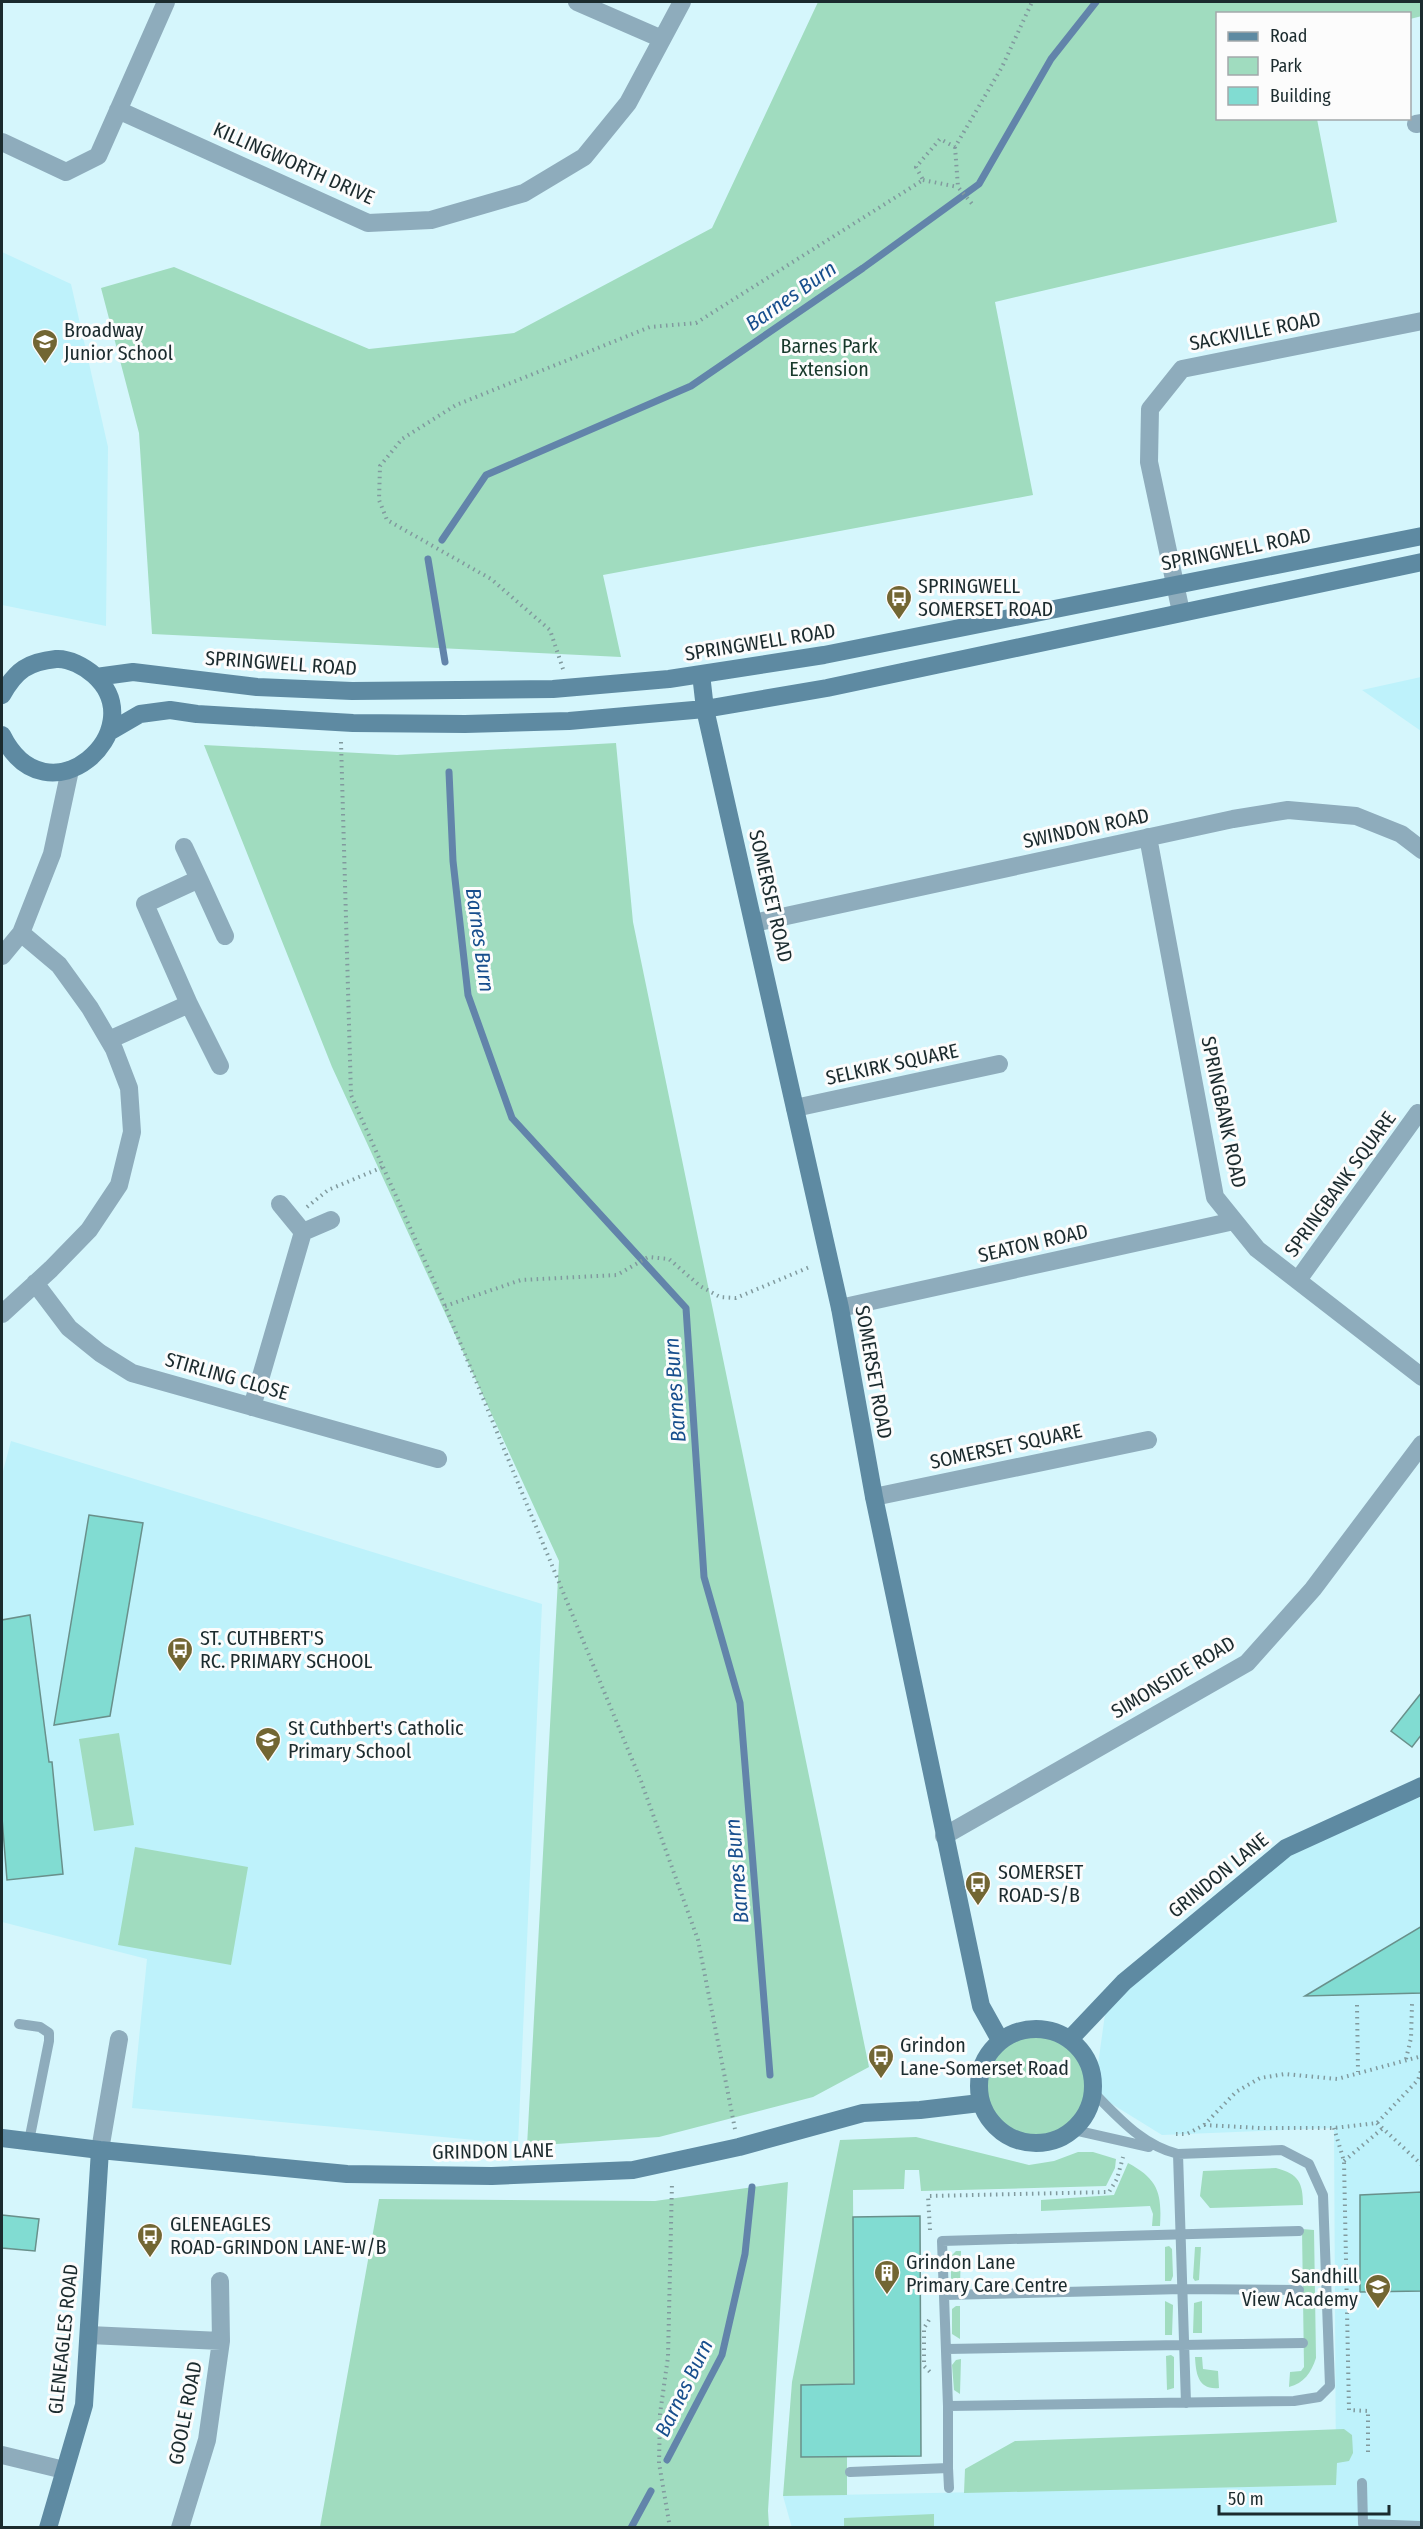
<svg xmlns="http://www.w3.org/2000/svg" width="1423" height="2529" viewBox="0 0 1423 2529" font-family="'Fira Sans Condensed',sans-serif">
<style>
.built{fill:#bef2fb}
.green{fill:#a0dcbf}
.lines{fill:none;stroke-linecap:round;stroke-linejoin:round}
.stream{stroke:#6284aa;stroke-width:7}
.building{fill:#81dcd2;stroke:#69908b;stroke-width:1.5}
.path{stroke:#819a9e;stroke-width:4;stroke-dasharray:1.5 4.5;stroke-linecap:butt}
.lane{stroke:#8eacbc;stroke-width:10}
.street{stroke:#8eacbc;stroke-width:18}
.secondary{stroke:#5e8aa2;stroke-width:18}
.labels{text-anchor:middle;stroke-width:6;stroke-linejoin:round;paint-order:stroke}
.street-label{font-size:20px;fill:#1b2b2e;stroke:#fcfcfc}
.poi-label{font-size:20px;fill:#1b2b2e;stroke:#fcfcfc;text-anchor:start}
.park-label{font-size:20px;fill:#17392b;stroke:#fcfcfc}
.water-label{font-size:21px;font-style:italic;fill:#174e8d;stroke:#fcfcfc}
</style>
<rect width="100%" height="100%" fill="#d5f6fc"/>
<!-- built -->
<path class="built" d="M2,252L71,284L108,447L106,626L2,605Z
M1421,677V731L1362,690Z
M11,1441L542,1604L518,2144L132,2108L147,1959L2,1922V1475Z
M1421,1797V2527L792,2528L783,2496L1336,2485L1334,2128L1162,2135L1094,2093L1107,2000L1286,1848Z"/>
<!-- green -->
<path class="green" d="M818,2H1421L1422,16L1410,19V14H1218V118L1317,119L1337,222L995,302L1033,495L603,575L621,657L152,634L139,433L101,288L174,267L369,349L514,333L712,228Z
M616,743L633,922L869,2067L813,2097L659,2137L527,2146L559,1561L332,1067L204,745L397,755Z
M119,1733L134,1825L94,1831L79,1739Z
M135,1847L248,1867L231,1965L118,1945Z
M1052,2030C1074,2041 1095,2057 1091,2084C1090,2093 1090,2103 1088,2112C1084,2123 1072,2131 1061,2135C1050,2140 1038,2145 1026,2143C993,2136 964,2095 983,2062C988,2054 994,2047 1000,2040Z
M916,2137L1029,2165L1054,2161L1078,2152H1093L1116,2159L1115,2168L1106,2186L921,2191L919,2170H905L904,2189L853,2190L854,2384L801,2385V2457H847V2495L783,2496L792,2382L840,2140Z
M1128,2163C1158,2179 1162,2193 1160,2226H1152L1153,2214L1150,2206L1041,2211V2200L1114,2195Z
M1276,2168C1299,2174 1303,2183 1303,2205L1210,2208L1200,2196L1203,2171Z
M788,2182L768,2511L769,2527H320L379,2199L655,2201Z
M1302,2229L1314,2230L1316,2358C1311,2373 1304,2383 1289,2387L1290,2372L1301,2371L1304,2367Z
M1169,2246L1172,2249L1173,2276L1171,2281H1165V2247Z
M1195,2247H1201L1199,2280L1195,2281L1193,2278Z
M956,2251H961L960,2285L951,2279V2256Z
M1165,2301L1173,2305L1172,2335H1165Z
M1202,2301V2333H1193L1194,2303Z
M956,2306H960V2339L952,2334V2309Z
M1171,2355L1174,2357V2388L1167,2390L1166,2356Z
M1195,2357H1202L1203,2369L1218,2371L1219,2388C1198,2390 1196,2374 1195,2357Z
M961,2359L960,2394L954,2390L952,2365L956,2360Z
M1344,2429L1352,2435L1353,2453L1349,2461L1337,2463L1336,2485L964,2493L965,2469L1015,2441Z
M934,2514V2527H844V2518Z"/>
<g class="lines">
<!-- stream -->
<path class="stream" d="M442,540L486,475L691,386L863,268L979,184L1051,59L1096,2
M428,559L445,662
M449,772L453,861L468,995L512,1118L686,1308L704,1577L740,1703L770,2075
M667,2460L722,2355L745,2254L752,2187
M631,2528L651,2491"/>
</g>
<!-- building -->
<path class="building" d="M89,1515L143,1523L110,1716L54,1725Z
M30,1615L49,1762H52L63,1874L7,1880L2,1818V1620Z
M1422,1692V1734L1412,1747L1391,1731Z
M1422,1926V1993L1305,1996Z
M1422,2192V2291L1360,2292V2195Z
M2,2215L39,2219L35,2251L2,2248Z
M920,2216L921,2456L801,2457V2385L854,2384L853,2217Z"/>
<g class="lines">
<!-- path -->
<path class="path" d="M955,147L958,187L973,205
M923,180L958,187
M563,669L550,630L491,579L387,520L379,500L380,466L402,439L456,405L650,327L696,323L923,180L916,167L940,139L955,147L1002,67L1032,2
M341,742L351,1095L445,1306L641,1781L698,1940L735,2129
M307,1207L328,1190L383,1167
M445,1306L521,1280L617,1275L648,1257L669,1259L700,1286L720,1297L736,1298L812,1266
M1357,2005L1358,2072
M1406,2059L1411,2038L1412,2004
M1377,2123L1422,2165
M1204,2125L1260,2128H1334L1377,2123L1418,2080L1422,2068
M1334,2128L1344,2161L1349,2410L1368,2411V2455
M1176,2134H1187L1204,2125L1236,2092L1260,2078L1285,2074L1337,2079L1422,2056
M1344,2161L1383,2128
M930,2230L928,2196L1109,2192L1117,2179L1123,2157
M929,2320L924,2328V2366L932,2374
M670,2528L659,2463L660,2414L668,2357L672,2182"/>
<!-- lane -->
<path class="lane" d="M19,2024L40,2027L49,2033V2041L29,2141
M1094,2093C1119,2118 1142,2145 1178,2154L1282,2150L1309,2164L1323,2195L1330,2386L1319,2397L1294,2401L948,2406L942,2241L1299,2231
M1074,2130L1149,2147
M1178,2154L1186,2403
M945,2295L1182,2289L1299,2290
M947,2349L1303,2343
M948,2468L949,2488
M850,2472L948,2468V2406
M1362,2483L1363,2524L1422,2526"/>
<!-- street -->
<path class="street" d="M577,2L662,39
M118,110L368,223L431,220L524,193L584,157L628,103L682,2
M1416,124L1422,123
M2,142L66,172L98,156L166,2
M1181,612L1149,462L1150,409L1182,369L1422,321
M1148,837L1215,1197L1257,1249L1422,1377
M184,847L199,879
M754,923L1233,819L1288,810L1356,816L1401,834L1422,850
M2,956L21,933L52,854L70,770
M189,1004L145,904L199,879L225,936
M109,1040L189,1004L220,1066
M795,1108L999,1064
M280,1204L303,1232
M1298,1280L1418,1113
M35,1283L69,1328L100,1353L132,1373L438,1459
M840,1308L1234,1221
M2,1314L51,1269L89,1230L119,1185L132,1132L129,1088L114,1049L90,1008L59,965L21,933
M252,1407L303,1232L331,1220
M874,1497L1148,1440
M944,1836L1247,1663L1313,1589L1422,1444
M100,2150L119,2039
M89,2335L221,2341
M2,2455L64,2470
M180,2528L207,2440L221,2341L220,2281"/>
<!-- secondary -->
<path class="secondary" d="M701,674L705,709L840,1308L874,1497L981,2006L1000,2040
M96,677L133,672L257,687L352,691L553,689L669,679L824,655L1422,536
M2,695C16,670 28,662 56,659C69,658 85,667 94,675C155,730 47,826 2,735
M109,732L140,714L170,710L197,714L353,723L465,724L569,721L705,709L827,688L1422,562
M979 2086a57 57 0 1 1 114 0a57 57 0 1 1-114 0Z
M1070,2039L1124,1982L1286,1848L1422,1786
M2,2138L100,2150L347,2174L492,2176L633,2170L739,2147L863,2113L920,2110L980,2103
M48,2528L84,2405L100,2150"/>
</g>
<!-- icons -->
<defs>
<symbol id="school-pin" viewBox="-11 -11 22 30"><path d="M0 17L-7.5 6A9.5 9.5 0 1 1 7.5 6Z" fill="#726633" stroke="#fcfcfc"/><path d="M0-5L7-2L0 1L-7-2ZM-4 1L0 2.5L4 1V4Q0 6-4 4Z" fill="#fff"/></symbol>
<symbol id="bus-pin" viewBox="-11 -11 22 30"><path d="M0 17L-7.5 6A9.5 9.5 0 1 1 7.5 6Z" fill="#726633" stroke="#fcfcfc"/><path d="M-5-6H5V4H4V6H2V4H-2V6H-4V4H-5ZM-3.5-4V0h7V-4ZM-3.5 1.2v1.5H-2V1.2ZM2 1.2v1.5H3.5V1.2Z" fill="#fff"/></symbol>
<symbol id="building-pin" viewBox="-11 -11 22 30"><path d="M0 17L-7.5 6A9.5 9.5 0 1 1 7.5 6Z" fill="#726633" stroke="#fcfcfc"/><path d="M-4-6H4V6H1V3H-1V6H-4ZM-2.5-4.3h1.7v1.8h-1.7ZM.8-4.3h1.7v1.8H.8ZM-2.5-1h1.7V.8h-1.7ZM.8-1h1.7V.8H.8Z" fill="#fff"/></symbol>
</defs>
<g fill-rule="evenodd">
<use href="#school-pin" x="30" y="327" width="30" height="40"/>
<use href="#bus-pin" x="884" y="583" width="30" height="40"/>
<use href="#bus-pin" x="165" y="1635" width="30" height="40"/>
<use href="#school-pin" x="253" y="1725" width="30" height="40"/>
<use href="#bus-pin" x="963" y="1869" width="30" height="40"/>
<use href="#bus-pin" x="866" y="2042" width="30" height="40"/>
<use href="#bus-pin" x="135" y="2221" width="30" height="40"/>
<use href="#building-pin" x="872" y="2258" width="30" height="40"/>
<use href="#school-pin" x="1363" y="2272" width="30" height="40"/>
</g>
<g class="labels">
<!-- street labels -->
<g class="street-label">
<text transform="translate(294 163) rotate(24)" y="7">KILLINGWORTH DRIVE</text>
<text transform="translate(1255 331) rotate(-11)" y="7">SACKVILLE ROAD</text>
<text transform="translate(1236 549) rotate(-11)" y="7">SPRINGWELL ROAD</text>
<text transform="translate(760 642) rotate(-9)" y="7">SPRINGWELL ROAD</text>
<text transform="translate(281 663) rotate(4)" y="7">SPRINGWELL ROAD</text>
<text transform="translate(1086 828) rotate(-12)" y="7">SWINDON ROAD</text>
<text transform="translate(771 896) rotate(77)" y="7">SOMERSET ROAD</text>
<text transform="translate(892 1064) rotate(-12)" y="7">SELKIRK SQUARE</text>
<text transform="translate(1224 1112) rotate(78)" y="7">SPRINGBANK ROAD</text>
<text transform="translate(1340 1184) rotate(-54)" y="7">SPRINGBANK SQUARE</text>
<text transform="translate(1033 1243) rotate(-13)" y="7">SEATON ROAD</text>
<text transform="translate(874 1372) rotate(80)" y="7">SOMERSET ROAD</text>
<text transform="translate(227 1376) rotate(16)" y="7">STIRLING CLOSE</text>
<text transform="translate(1006 1446) rotate(-12)" y="7">SOMERSET SQUARE</text>
<text transform="translate(1173 1677) rotate(-31)" y="7">SIMONSIDE ROAD</text>
<text transform="translate(1218 1875) rotate(-39)" y="7">GRINDON LANE</text>
<text transform="translate(493 2151) rotate(-1)" y="7">GRINDON LANE</text>
<text transform="translate(63 2339) rotate(-84)" y="7">GLENEAGLES ROAD</text>
<text transform="translate(185 2413) rotate(-79)" y="7">GOOLE ROAD</text>
</g>
<!-- poi labels -->
<g class="poi-label">
<text x="64" y="337">Broadway<tspan x="64" dy="23">Junior School</tspan></text>
<text x="918" y="593">SPRINGWELL<tspan x="918" dy="23">SOMERSET ROAD</tspan></text>
<text x="200" y="1645">ST. CUTHBERT'S<tspan x="200" dy="23">RC. PRIMARY SCHOOL</tspan></text>
<text x="288" y="1735">St Cuthbert's Catholic<tspan x="288" dy="23">Primary School</tspan></text>
<text x="998" y="1879">SOMERSET<tspan x="998" dy="23">ROAD-S/B</tspan></text>
<text x="900" y="2052">Grindon<tspan x="900" dy="23">Lane-Somerset Road</tspan></text>
<text x="170" y="2231">GLENEAGLES<tspan x="170" dy="23">ROAD-GRINDON LANE-W/B</tspan></text>
<text x="906" y="2269">Grindon Lane<tspan x="906" dy="23">Primary Care Centre</tspan></text>
<text x="1358" y="2283" text-anchor="end">Sandhill<tspan x="1358" dy="23">View Academy</tspan></text>
</g>
<!-- park labels -->
<g class="park-label">
<text x="829" y="353">Barnes Park<tspan x="829" dy="23">Extension</tspan></text>
</g>
<!-- water labels -->
<g class="water-label">
<text transform="translate(791 296) rotate(-35)" y="7">Barnes Burn</text>
<text transform="translate(480 940) rotate(82)" y="7">Barnes Burn</text>
<text transform="translate(675 1390) rotate(-94)" y="7">Barnes Burn</text>
<text transform="translate(737 1871) rotate(-95)" y="7">Barnes Burn</text>
<text transform="translate(684 2388) rotate(-64)" y="7">Barnes Burn</text>
</g>
</g>
<!-- border -->
<rect width="1423" height="2529" fill="none" stroke="#1b2b2e" stroke-width="6"/>
<!-- legend -->
<rect x="1216" y="12" width="195" height="108" fill="#fcfcfc" stroke="#a2a8aa" stroke-width="1.5"/>
<rect x="1228" y="32" width="30" height="9" fill="#5e8aa2" stroke="#a2a8aa" stroke-width="1.5"/>
<text x="1270" y="42" font-size="18" fill="#1b2b2e">Road</text>
<rect x="1228" y="57" width="30" height="18" fill="#a0dcbf" stroke="#a2a8aa" stroke-width="1.5"/>
<text x="1270" y="72" font-size="18" fill="#1b2b2e">Park</text>
<rect x="1228" y="87" width="30" height="18" fill="#81dcd2" stroke="#a2a8aa" stroke-width="1.5"/>
<text x="1270" y="102" font-size="18" fill="#1b2b2e">Building</text>
<!-- scale -->
<path d="M1219 2505v9h170v-9" fill="none" stroke="#1b2b2e" stroke-width="3"/>
<text x="1228" y="2505" font-size="18" fill="#1b2b2e" stroke="#fcfcfc" stroke-width="4.5" paint-order="stroke">50 m</text>
</svg>
